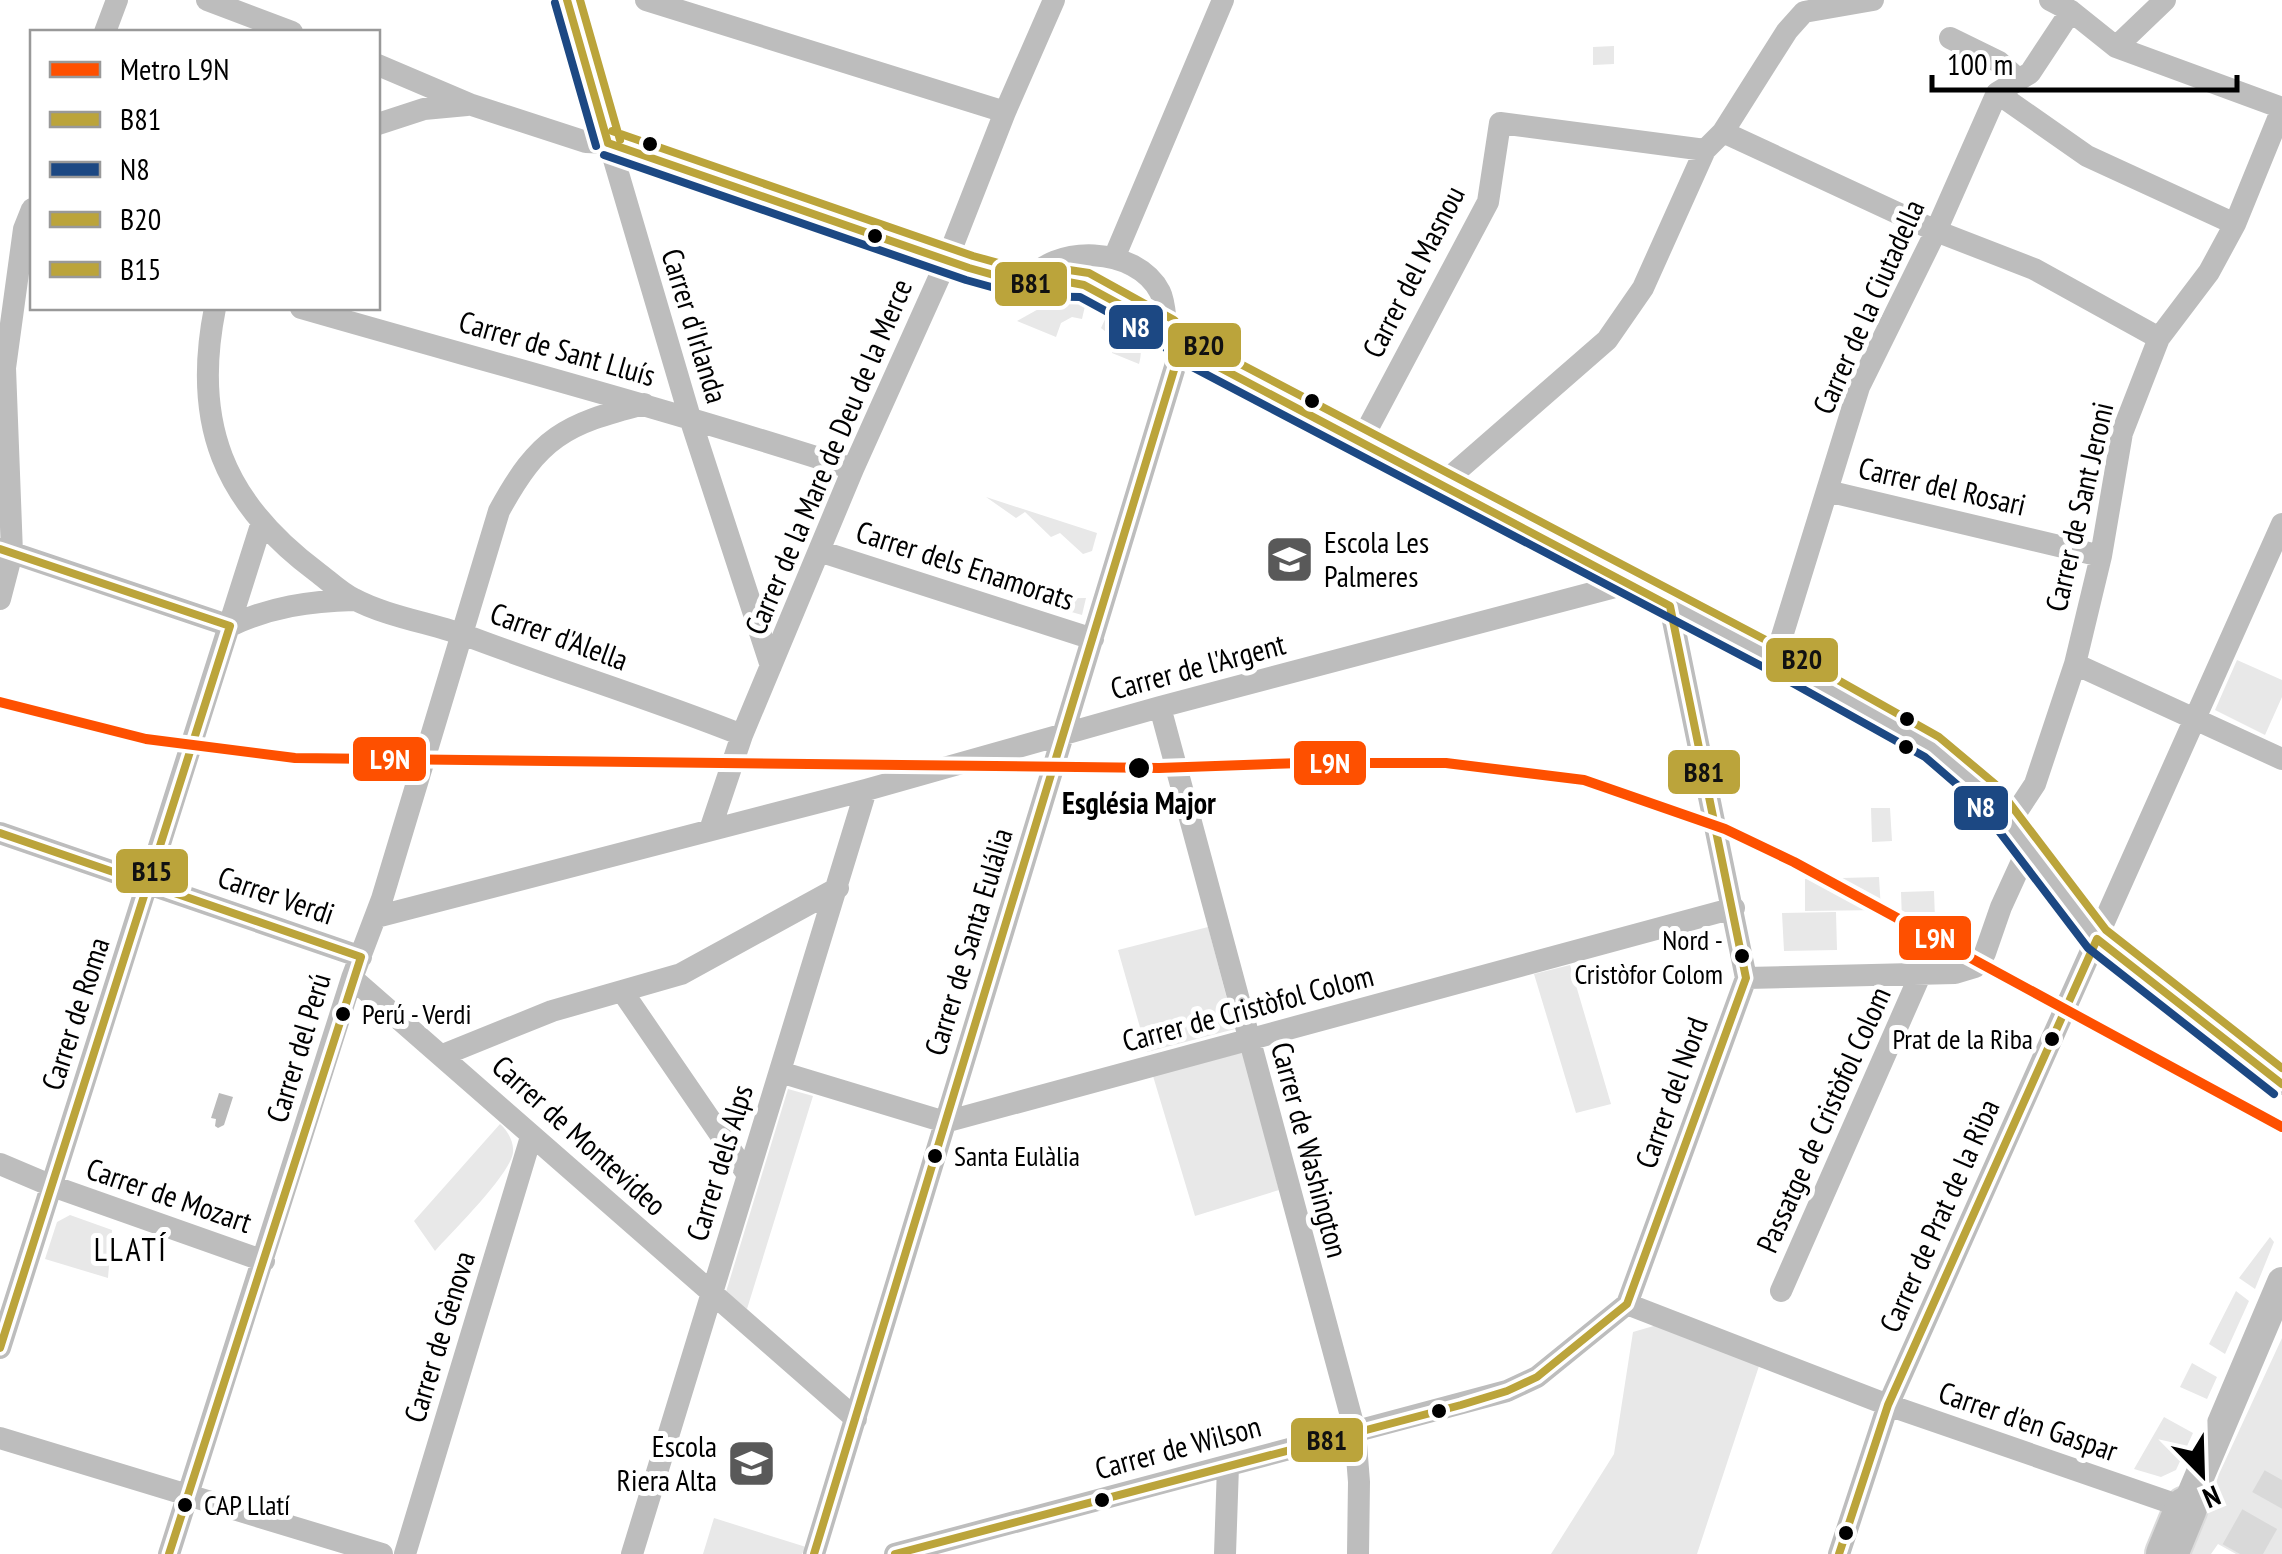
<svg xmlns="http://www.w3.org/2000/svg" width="2282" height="1554" viewBox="0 0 2282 1554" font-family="'PT Sans Narrow',sans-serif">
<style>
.green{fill:#e8e8e8}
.water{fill:#bababa}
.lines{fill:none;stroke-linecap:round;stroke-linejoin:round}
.trunk-tunnel{stroke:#d9d9d9;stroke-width:40;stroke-dasharray:40 20;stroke-linecap:butt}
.motorway-casing{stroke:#dbdbdb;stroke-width:46}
.minor{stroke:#bdbdbd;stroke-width:22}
.tertiary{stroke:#bdbdbd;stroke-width:30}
.motorway{stroke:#bdbdbd;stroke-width:42}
.bus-1-casing{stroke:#fff;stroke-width:15}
.bus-2-casing{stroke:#fff;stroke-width:15}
.bus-3-casing{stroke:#fff;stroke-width:15}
.bus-4-casing{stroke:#fff;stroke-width:15}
.bus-1{stroke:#bba43b;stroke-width:8}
.bus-2{stroke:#1c4883;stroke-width:8}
.bus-3{stroke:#bba43b;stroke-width:8}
.bus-4{stroke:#bba43b;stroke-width:8}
.metro-1-casing{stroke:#fff;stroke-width:18}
.metro-1{stroke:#fe5000;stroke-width:10}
.bus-dot{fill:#000;stroke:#fff;stroke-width:4}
.labels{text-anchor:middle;stroke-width:10;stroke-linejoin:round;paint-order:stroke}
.bus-label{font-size:28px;fill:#000;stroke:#fff;text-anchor:start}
.street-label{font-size:30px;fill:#000;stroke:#fff}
.poi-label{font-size:30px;fill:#000;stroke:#fff;text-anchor:start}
.stop-label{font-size:30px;font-weight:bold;fill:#000;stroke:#fff}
.neighbourhood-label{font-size:32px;letter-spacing:2.5px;fill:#000;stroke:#fff}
.line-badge{stroke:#fff;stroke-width:4}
.badge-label{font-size:28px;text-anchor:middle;font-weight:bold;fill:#fff}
.pale-badge-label{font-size:28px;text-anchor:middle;font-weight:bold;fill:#111}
</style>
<rect width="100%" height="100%" fill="#fff"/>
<!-- green -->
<path class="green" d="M1614,46V64L1593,65V47Z
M1064,299L1085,306L1082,319L1072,317L1061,323L1056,337L1017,321L1051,302Z
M1107,315C1132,318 1146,339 1139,364L1112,353L1115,339L1101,328Z
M986,497L1097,533L1092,551L1083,554L1060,533L1051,537L1025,512L1016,518Z
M1086,598L1082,615L1026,599Z
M2237,660L2282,680V697L2265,735L2215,710Z
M1871,808H1890L1892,841L1872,842Z
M1879,877L1881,910L1805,911V879Z
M1934,891L1936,948L1903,949L1901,892Z
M1836,912L1837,950L1784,951L1782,913Z
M1208,927L1235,1029L1147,1052L1118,950Z
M1570,965L1611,1104L1576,1113L1534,974Z
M1243,1052L1279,1190L1195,1216L1153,1076Z
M788,1089L813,1096L747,1309L726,1292Z
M500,1124C508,1131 514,1142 513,1152C512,1173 452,1232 435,1251L414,1221Z
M70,1215L112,1230L108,1278L45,1259L57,1222Z
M2270,1237L2274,1242L2255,1289L2239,1278Z
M2236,1291L2249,1301L2225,1354L2209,1344Z
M1657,1325L1759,1366L1697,1554H1551L1614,1454L1633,1332Z
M2282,1338V1554H2236L2218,1544L2211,1554H2184L2205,1516L2219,1474Z
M2192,1363L2217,1377L2207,1399L2180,1387Z
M2164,1417L2193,1433L2176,1470L2161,1477L2134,1469Z
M714,1518L806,1547L802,1554H703Z"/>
<!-- water -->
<path class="water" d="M219,1093L233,1097L224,1125L218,1128L215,1126L216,1119L211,1118Z"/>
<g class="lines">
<!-- trunk-tunnel -->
<path class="trunk-tunnel" d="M2240,1554L2282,1480"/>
<defs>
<path id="motorway" d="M2167,1554L2186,1508"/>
</defs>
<!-- motorway casing -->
<use href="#motorway" class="motorway-casing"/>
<!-- minor -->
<path class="minor" d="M207,0L292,32
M567,0L691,421L771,666
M646,0L1005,112
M2050,0L2071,11L2116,47L2282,108
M105,32L117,0
M1950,38L1999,62L2019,80
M2116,47L2165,0
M378,65L472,105L586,142L608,143L969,268L1026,284L1068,282L1084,285L1167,330L1181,347L1775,659L1932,747L1985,792L2010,822L2097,939L2282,1084
M1997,93L2087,156L2235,224
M378,124L424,109L467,105
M1723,132L1936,231L2034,269L2159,338
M1114,258L1223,0
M1026,284C1053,243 1136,246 1160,292C1165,302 1165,319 1167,330
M215,308C192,423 223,502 317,572C329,581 341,593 354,599C385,616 435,624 470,637C560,671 652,699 742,735
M301,308C485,361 671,410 853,469
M1361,441L1488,202L1500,123L1705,150
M1443,483L1607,340L1643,288L1705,150L1723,132L1787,31L1804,12L1873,0
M1827,491L2101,556
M1,549L230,626
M819,551L1093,639
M0,599L12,553L5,368L24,229L32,209
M230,626C270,607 310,601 354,600
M1775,659L1859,387L1936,231L1997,93L2030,73L2071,11
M2075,664L2282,759
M1160,707L1355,1431L1359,1482L1358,1554
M2010,822L2035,784L2075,664L2101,556L2122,433L2159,338L2209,272L2235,224L2282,109
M710,830L742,735L853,469L947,260L1005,112L1054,0
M0,833L361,957
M376,917L866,790L1160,707L1630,583
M352,978L856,1419
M1746,978L1955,973L1975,967L1985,953L2001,907L2028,848
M622,991L748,1175
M443,1055L552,1011L681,974L838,888
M780,1072L945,1122L1734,908
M0,1164L52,1186L264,1261
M1781,1291L1921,973
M1627,1304L1746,978L1670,606
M1627,1304L1888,1405L2186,1508
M0,1348L261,525
M0,1438L382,1554
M169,1554L352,978L382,899L499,511C539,437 565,424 644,404
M405,1554L531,1137
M632,1554L866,790
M814,1554L1181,347
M895,1554L1507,1391L1537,1377L1627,1304
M1225,1554L1228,1466
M1839,1554L1888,1405L2282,524"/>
<!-- tertiary -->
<path class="tertiary" d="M2186,1508L2282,1282"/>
<!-- motorway -->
<use href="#motorway" class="motorway"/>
<defs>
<path id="bus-1" d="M567,0L608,143
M608,143L969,268L1026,284L1068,282L1084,285L1167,330L1181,347L1670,606L1746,978L1627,1304L1537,1377L1507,1391L1461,1405L895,1554
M814,1554L1181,347
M1839,1554L1888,1405L2097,939L2282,1084"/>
<path id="bus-2" d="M555,3L596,146
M604,155L966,280L1024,296L1080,297L1159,340L1175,358L1769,670L1925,757L1976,801L2088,948L2274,1094"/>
<path id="bus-3" d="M580,0L620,140
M612,131L973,256L1027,271L1069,270L1089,273L1174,320L1189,337L1781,648L1939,737L1995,784L2106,930L2282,1068"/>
<path id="bus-4" d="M0,549L230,626L0,1348
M0,833L361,957L169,1554"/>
</defs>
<!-- bus-1 casing -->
<use href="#bus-1" class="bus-1-casing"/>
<!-- bus-2 casing -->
<use href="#bus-2" class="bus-2-casing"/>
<!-- bus-3 casing -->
<use href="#bus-3" class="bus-3-casing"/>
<!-- bus-4 casing -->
<use href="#bus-4" class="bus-4-casing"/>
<!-- bus-1 -->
<use href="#bus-1" class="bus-1"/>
<!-- bus-2 -->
<use href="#bus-2" class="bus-2"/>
<!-- bus-3 -->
<use href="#bus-3" class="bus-3"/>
<!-- bus-4 -->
<use href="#bus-4" class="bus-4"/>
<defs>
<path id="metro-1" d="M0,702L146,739L295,758L1159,768L1302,763H1446L1584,780L1725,829L1794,862L2282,1127"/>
</defs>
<!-- metro-1 casing -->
<use href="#metro-1" class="metro-1-casing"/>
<!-- metro-1 -->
<use href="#metro-1" class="metro-1"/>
</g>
<!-- icons -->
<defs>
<symbol id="school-square" viewBox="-11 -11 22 22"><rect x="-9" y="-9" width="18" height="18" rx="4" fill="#595959" stroke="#fff"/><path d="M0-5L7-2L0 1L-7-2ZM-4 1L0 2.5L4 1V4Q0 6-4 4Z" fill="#fff"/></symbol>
</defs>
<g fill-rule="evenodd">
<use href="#school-square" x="1262" y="532" width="55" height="55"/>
<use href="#school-square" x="724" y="1436" width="55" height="55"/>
</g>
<!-- markers -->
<g class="bus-dot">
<circle cx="650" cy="144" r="9"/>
<circle cx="875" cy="236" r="9"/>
<circle cx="1312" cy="401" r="9"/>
<circle cx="1907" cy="719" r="9"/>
<circle cx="1906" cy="747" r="9"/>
<circle cx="1139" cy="768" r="12"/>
<circle cx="1742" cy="956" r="9"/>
<circle cx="343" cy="1014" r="9"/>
<circle cx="2052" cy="1039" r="9"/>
<circle cx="935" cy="1156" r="9"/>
<circle cx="1439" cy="1411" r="9"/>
<circle cx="1102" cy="1500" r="9"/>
<circle cx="185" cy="1505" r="9"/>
<circle cx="1846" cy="1533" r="9"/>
</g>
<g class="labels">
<!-- bus labels -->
<g class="bus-label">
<text x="1723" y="950" text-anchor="end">Nord -<tspan x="1723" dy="34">Cristòfor Colom</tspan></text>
<text x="362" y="1024">Perú - Verdi</text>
<text x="2033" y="1049" text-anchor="end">Prat de la Riba</text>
<text x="954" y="1166">Santa Eulàlia</text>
<text x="204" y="1515">CAP Llatí</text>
</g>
<!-- street labels -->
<g class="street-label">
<text transform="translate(1414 272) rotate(-63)" y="10">Carrer del Masnou</text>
<text transform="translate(1869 307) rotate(-66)" y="10">Carrer de la Ciutadella</text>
<text transform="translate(694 326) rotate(73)" y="10">Carrer d'Irlanda</text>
<text transform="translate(557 349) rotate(16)" y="10">Carrer de Sant Lluís</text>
<text transform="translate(829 457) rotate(-67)" y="10">Carrer de la Mare de Deu de la Merce</text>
<text transform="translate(1942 487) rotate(13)" y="10">Carrer del Rosari</text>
<text transform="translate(2080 507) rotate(-77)" y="10">Carrer de Sant Jeroni</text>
<text transform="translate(965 566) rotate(18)" y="10">Carrer dels Enamorats</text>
<text transform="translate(559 637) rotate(20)" y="10">Carrer d'Alella</text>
<text transform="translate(1198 667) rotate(-15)" y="10">Carrer de l'Argent</text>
<text transform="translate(276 896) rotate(19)" y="10">Carrer Verdi</text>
<text transform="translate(969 942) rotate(-73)" y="10">Carrer de Santa Eulália</text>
<text transform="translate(1248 1009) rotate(-15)" y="10">Carrer de Cristòfol Colom</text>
<text transform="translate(76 1014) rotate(-72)" y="10">Carrer de Roma</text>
<text transform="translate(299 1048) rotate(-73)" y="10">Carrer del Perú</text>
<text transform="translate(1672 1093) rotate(-70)" y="10">Carrer del Nord</text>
<text transform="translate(1824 1120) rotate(-66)" y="10">Passatge de Cristòfol Colom</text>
<text transform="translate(579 1136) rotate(42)" y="10">Carrer de Montevideo</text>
<text transform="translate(1309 1150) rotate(75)" y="10">Carrer de Washington</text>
<text transform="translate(720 1163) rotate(-73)" y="10">Carrer dels Alps</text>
<text transform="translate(169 1196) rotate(19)" y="10">Carrer de Mozart</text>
<text transform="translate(1940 1216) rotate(-66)" y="10">Carrer de Prat de la Riba</text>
<text transform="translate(440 1337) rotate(-73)" y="10">Carrer de Gènova</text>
<text transform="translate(2028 1422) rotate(19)" y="10">Carrer d'en Gaspar</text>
<text transform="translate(1178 1448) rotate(-15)" y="10">Carrer de Wilson</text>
</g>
<!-- poi labels -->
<g class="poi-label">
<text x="1324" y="553">Escola Les<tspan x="1324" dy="34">Palmeres</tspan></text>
<text x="717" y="1457" text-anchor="end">Escola<tspan x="717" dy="34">Riera Alta</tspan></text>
</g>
<!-- stop labels -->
<g class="stop-label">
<text x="1139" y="814">Església Major</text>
</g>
<!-- neighbourhood labels -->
<g class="neighbourhood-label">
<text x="131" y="1261">LLATÍ</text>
</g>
</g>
<g class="line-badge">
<rect x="993" y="260" width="76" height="48" rx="10" fill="#bba43b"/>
<rect x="1107" y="303" width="58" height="48" rx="10" fill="#1c4883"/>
<rect x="1166" y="321" width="77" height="48" rx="10" fill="#bba43b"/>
<rect x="1764" y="636" width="76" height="48" rx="10" fill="#bba43b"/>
<rect x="351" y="735" width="77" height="48" rx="10" fill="#fe5000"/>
<rect x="1292" y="739" width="76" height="48" rx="10" fill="#fe5000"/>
<rect x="1666" y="748" width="76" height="48" rx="10" fill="#bba43b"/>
<rect x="1952" y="784" width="58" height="48" rx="10" fill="#1c4883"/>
<rect x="114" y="847" width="76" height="48" rx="10" fill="#bba43b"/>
<rect x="1897" y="914" width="76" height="48" rx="10" fill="#fe5000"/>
<rect x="1289" y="1416" width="76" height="48" rx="10" fill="#bba43b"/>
</g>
<g class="badge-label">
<text x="1136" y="337">N8</text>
<text x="390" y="769">L9N</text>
<text x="1330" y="773">L9N</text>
<text x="1981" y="817">N8</text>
<text x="1935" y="948">L9N</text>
</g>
<g class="pale-badge-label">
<text x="1031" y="293">B81</text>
<text x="1204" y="355">B20</text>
<text x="1802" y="669">B20</text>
<text x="1704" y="782">B81</text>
<text x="152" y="881">B15</text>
<text x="1327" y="1450">B81</text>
</g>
<!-- legend -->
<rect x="30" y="30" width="350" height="280" fill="#ffffff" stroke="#999999" stroke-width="2.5"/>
<rect x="50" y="62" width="50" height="15" fill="#fe5000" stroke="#999999" stroke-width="2.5"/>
<text x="120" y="80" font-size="30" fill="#000000">Metro L9N</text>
<rect x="50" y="112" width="50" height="15" fill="#bba43b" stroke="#999999" stroke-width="2.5"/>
<text x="120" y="130" font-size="30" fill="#000000">B81</text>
<rect x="50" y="162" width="50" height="15" fill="#1c4883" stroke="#999999" stroke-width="2.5"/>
<text x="120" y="180" font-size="30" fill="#000000">N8</text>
<rect x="50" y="212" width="50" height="15" fill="#bba43b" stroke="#999999" stroke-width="2.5"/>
<text x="120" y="230" font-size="30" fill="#000000">B20</text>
<rect x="50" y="262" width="50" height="15" fill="#bba43b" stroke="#999999" stroke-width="2.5"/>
<text x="120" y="280" font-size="30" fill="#000000">B15</text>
<!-- north arrow -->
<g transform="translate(2202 1474) rotate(157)" stroke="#ffffff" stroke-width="8" paint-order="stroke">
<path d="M0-8L18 38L0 25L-18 38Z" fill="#000000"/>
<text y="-15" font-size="28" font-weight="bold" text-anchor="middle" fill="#000000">N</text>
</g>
<!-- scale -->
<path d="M1932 75v15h305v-15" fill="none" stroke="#000000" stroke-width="5"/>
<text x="1947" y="75" font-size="30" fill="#000000" stroke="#ffffff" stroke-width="8" paint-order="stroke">100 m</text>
</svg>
